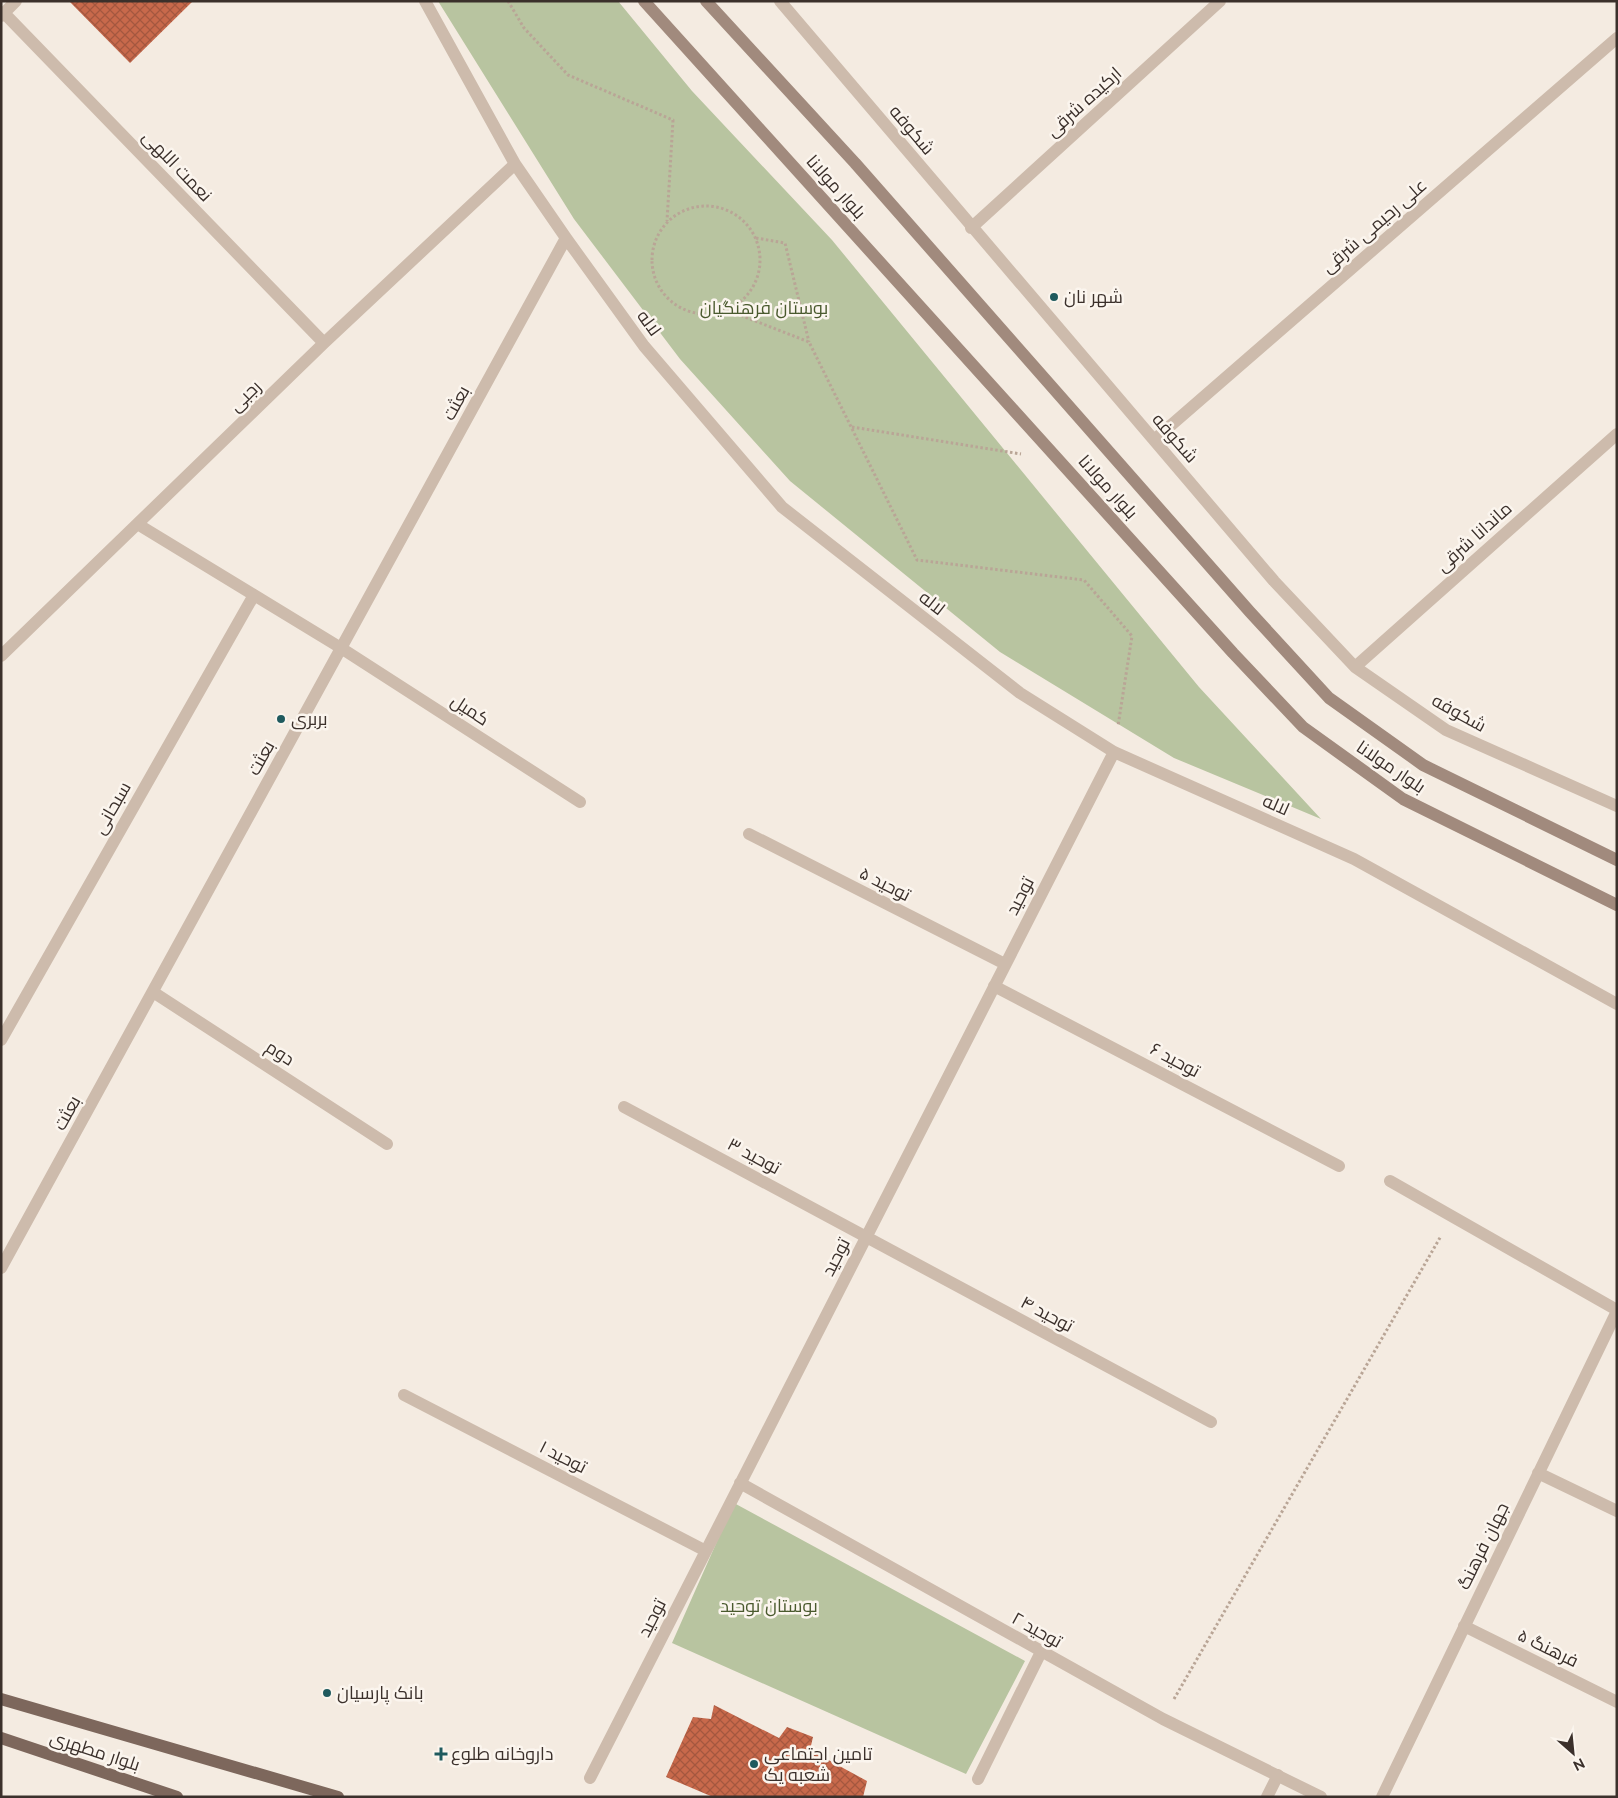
<svg xmlns="http://www.w3.org/2000/svg" width="1618" height="1798" viewBox="0 0 1618 1798" font-family="Raleway,Cairo,sans-serif">
<style>
.green{fill:#b8c4a0}
.building{fill:url(#building-cross-hatch)}
.lines{fill:none;stroke-linecap:round;stroke-linejoin:round}
.path{stroke:#b9a596;stroke-width:3;stroke-dasharray:2.5 2.5;stroke-linecap:butt}
.lane{stroke:#cdbbac;stroke-width:12}
.street{stroke:#cdbbac;stroke-width:12}
.secondary{stroke:#a18a7d;stroke-width:12}
.primary{stroke:#7d675c;stroke-width:12}
.poi-dot{fill:#1f5a5e;stroke:#fbf5ee;stroke-width:2}
.labels{text-anchor:middle;stroke-width:5;stroke-linejoin:round;paint-order:stroke}
.street-label{font-size:18px;fill:#3b302b;stroke:#fbf5ee}
.poi-label{font-size:18px;fill:#3b302b;stroke:#fbf5ee;text-anchor:start}
.park-label{font-size:18px;fill:#4a5a2e;stroke:#fbf5ee}
</style>
<defs>
<pattern id="building-cross-hatch" width="8" height="8" patternUnits="userSpaceOnUse" patternTransform="scale(1.25)"><rect width="8" height="8" fill="#c8694b"/><path d="M0 0l8 8M0 8l8-8" fill="none" stroke="#a4573f"/></pattern>
</defs>
<rect width="100%" height="100%" fill="#f4ebe1"/>
<!-- green -->
<path class="green" d="M438,1H618L692,91L832,240L1199,687L1321,819L1174,758L1000,652L790,481L680,359L574,219Z
M734,1503L1025,1661L966,1774L672,1643Z"/>
<!-- building -->
<path class="building" d="M69,1H193L130,63Z
M714,1705L779,1738L787,1727L813,1737L810,1750L867,1781L863,1797H713L666,1777L693,1717L711,1719Z"/>
<g class="lines">
<!-- path -->
<path class="path" d="M508,1L524,28L568,75L673,120L667,221
M652 260a54 54 0 1 1 108 0a54 54 0 1 1-108 0Z
M756,238L785,243L809,342
M727,310L809,342L917,560L1084,580L1132,636L1118,726
M852,427L1021,454
M1174,1699L1441,1236"/>
<!-- lane -->
<path class="lane" d="M978,1779L1041,1652
M1267,1797L1278,1775"/>
<!-- street -->
<path class="street" d="M425,1L515,164L566,238L644,346L782,507L1020,693L1114,752L1354,859L1617,1004
M780,1L1274,581L1355,667L1446,730L1617,806
M4,13L324,343
M1,16L16,1
M971,228L1220,1
M1154,440L1617,38
M139,525L341,648L580,802
M1,656L324,343L515,164
M1355,667L1617,434
M749,834L1005,964
M994,986L1339,1166
M153,992L387,1144
M1,1040L254,595
M624,1107L1211,1422
M1390,1181L1617,1310
M1,1268L566,238
M404,1395L706,1551
M1538,1473L1617,1511
M740,1483L1163,1719L1321,1797
M1464,1626L1617,1702
M590,1778L1114,752
M1382,1797L1617,1311"/>
<!-- secondary -->
<path class="secondary" d="M644,1L1233,653L1303,727L1403,799L1617,905
M706,1L855,163L1250,612L1329,698L1423,765L1617,860"/>
<!-- primary -->
<path class="primary" d="M1,1699L338,1797
M1,1738L177,1797"/>
</g>
<!-- markers -->
<g class="poi-dot">
<circle cx="1054" cy="297" r="5"/>
<circle cx="281" cy="719" r="5"/>
<circle cx="327" cy="1693" r="5"/>
<path d="M438.5 1746.5h5v5h5v5h-5v5h-5v-5h-5v-5h5z"/>
<circle cx="754" cy="1764" r="5"/>
</g>
<g class="labels">
<!-- street labels -->
<g class="street-label">
<text transform="translate(1084 102) rotate(-42)" y="6">ارکیده شرقی</text>
<text transform="translate(912 130) rotate(50)" y="6">شکوفه</text>
<text transform="translate(177 166) rotate(46)" y="6">نعمت اللهی</text>
<text transform="translate(836 187) rotate(48)" y="6">بلوار مولانا</text>
<text transform="translate(1374 226) rotate(-41)" y="6">علی رحیمی شرقی</text>
<text transform="translate(649 323) rotate(54)" y="6">لاله</text>
<text transform="translate(245 396) rotate(-44)" y="6">رجبی</text>
<text transform="translate(456 403) rotate(-61)" y="6">بعثت</text>
<text transform="translate(1175 438) rotate(49)" y="6">شکوفه</text>
<text transform="translate(1108 487) rotate(48)" y="6">بلوار مولانا</text>
<text transform="translate(1474 537) rotate(-42)" y="6">ماندانا شرقی</text>
<text transform="translate(932 603) rotate(38)" y="6">لاله</text>
<text transform="translate(470 710) rotate(33)" y="6">کمیل</text>
<text transform="translate(1459 713) rotate(29)" y="6">شکوفه</text>
<text transform="translate(261 758) rotate(-61)" y="6">بعثت</text>
<text transform="translate(1391 767) rotate(34)" y="6">بلوار مولانا</text>
<text transform="translate(1276 805) rotate(24)" y="6">لاله</text>
<text transform="translate(112 808) rotate(-60)" y="6">سبحانی</text>
<text transform="translate(885 884) rotate(27)" y="6">توحید ۵</text>
<text transform="translate(1020 896) rotate(-63)" y="6">توحید</text>
<text transform="translate(280 1053) rotate(33)" y="6">دوم</text>
<text transform="translate(1175 1060) rotate(28)" y="6">توحید ۶</text>
<text transform="translate(67 1113) rotate(-61)" y="6">بعثت</text>
<text transform="translate(754 1156) rotate(28)" y="6">توحید ۳</text>
<text transform="translate(836 1257) rotate(-63)" y="6">توحید</text>
<text transform="translate(1047 1314) rotate(28)" y="6">توحید ۴</text>
<text transform="translate(563 1457) rotate(27)" y="6">توحید ۱</text>
<text transform="translate(1483 1546) rotate(-64)" y="6">جهان فرهنگ</text>
<text transform="translate(652 1618) rotate(-63)" y="6">توحید</text>
<text transform="translate(1037 1630) rotate(29)" y="6">توحید ۲</text>
<text transform="translate(1548 1648) rotate(26)" y="6">فرهنگ ۵</text>
<text transform="translate(95 1751) rotate(18)" y="6">بلوار مطهری</text>
</g>
<!-- poi labels -->
<g class="poi-label">
<text x="1064" y="303">شهر نان</text>
<text x="291" y="725">بربری</text>
<text x="337" y="1699">بانک پارسیان</text>
<text x="451" y="1760">داروخانه طلوع</text>
<text x="764" y="1760">تامین اجتماعی<tspan x="764" dy="21">شعبه یک</tspan></text>
</g>
<!-- park labels -->
<g class="park-label">
<text x="764" y="314">بوستان فرهنگیان</text>
<text x="769" y="1612">بوستان توحید</text>
</g>
</g>
<!-- border -->
<rect width="1618" height="1798" fill="none" stroke="#3b302b" stroke-width="5"/>
<!-- north arrow -->
<g transform="translate(1573 1753) rotate(153)" stroke="#fbf5ee" stroke-width="4" paint-order="stroke">
<path d="M0-4L9 19L0 12L-9 19Z" fill="#3b302b"/>
<text y="-8" font-size="14" font-weight="bold" text-anchor="middle" fill="#3b302b">N</text>
</g>
</svg>
